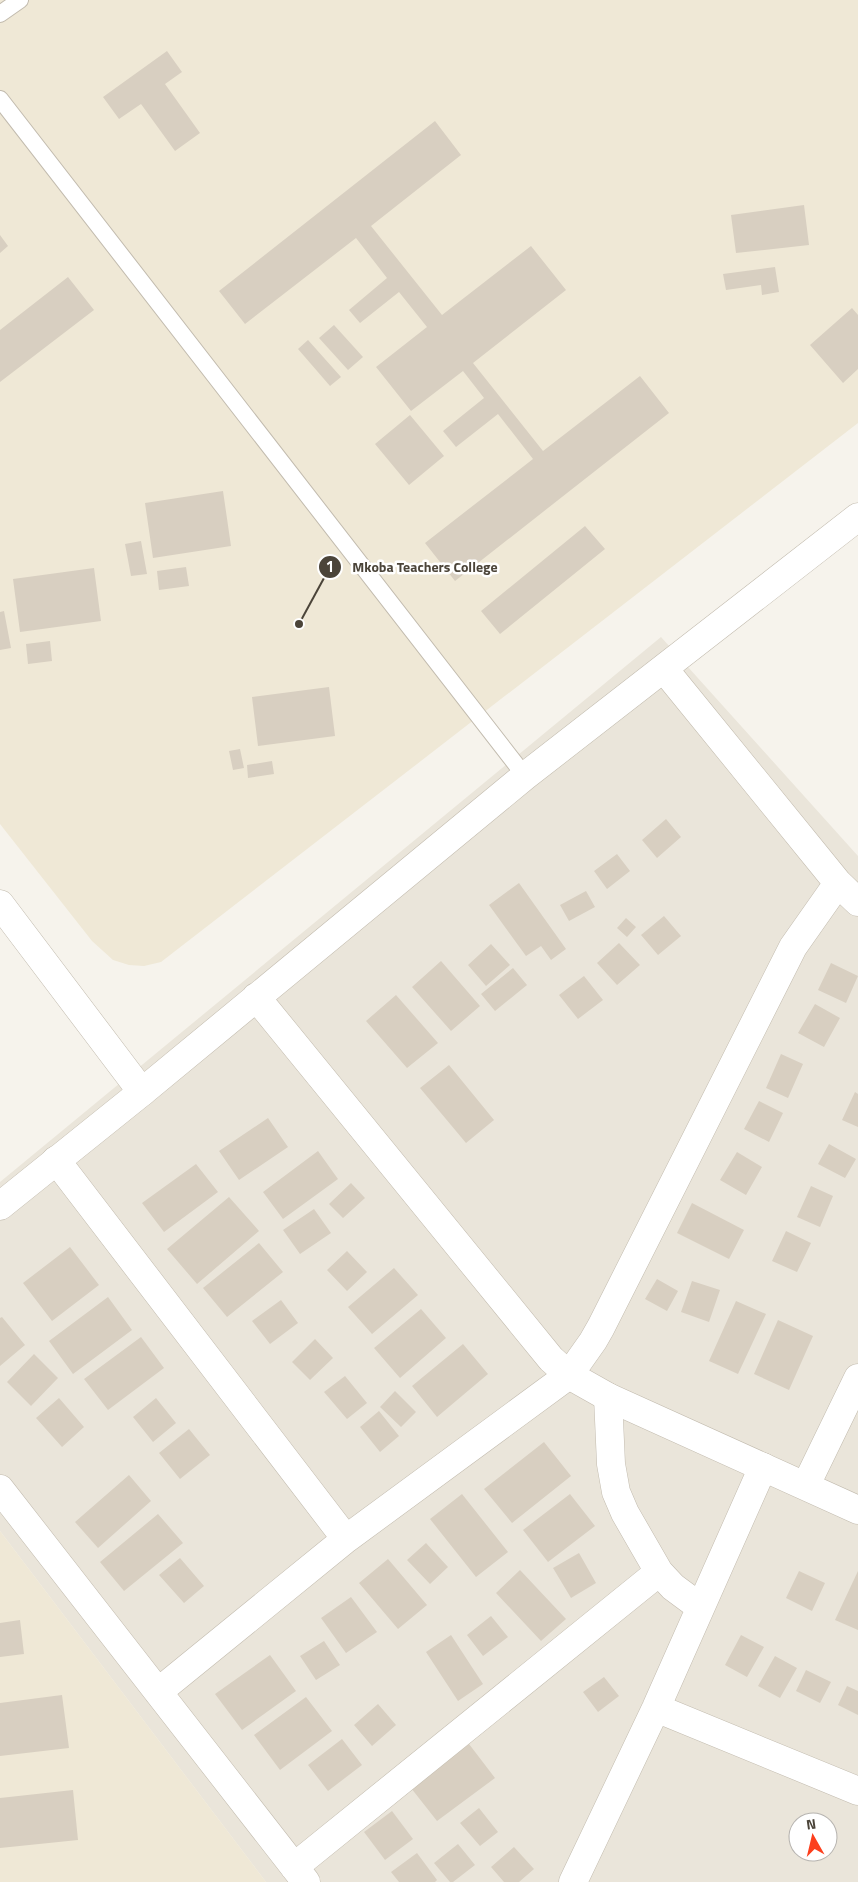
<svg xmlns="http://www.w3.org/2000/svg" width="858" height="1882" viewBox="0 0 858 1882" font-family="'Titillium Web',sans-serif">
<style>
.residential{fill:#eae5da;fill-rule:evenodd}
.education{fill:#efe8d6}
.building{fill:#d8cfc1}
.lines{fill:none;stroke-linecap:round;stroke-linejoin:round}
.service-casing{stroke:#c2bbae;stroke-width:18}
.minor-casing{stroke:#c2bbae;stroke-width:29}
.tertiary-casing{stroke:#c2bbae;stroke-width:29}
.service{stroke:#fff;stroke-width:16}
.minor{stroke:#fff;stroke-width:28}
.tertiary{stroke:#fff;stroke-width:28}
.leader{fill:none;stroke:#4b4439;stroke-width:2}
.callout-dot{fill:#4b4439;stroke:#fff;stroke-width:2}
.mark-label{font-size:15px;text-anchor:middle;font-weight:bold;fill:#fff}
.callout-label{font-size:14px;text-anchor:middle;font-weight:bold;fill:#4b4439;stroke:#fff;stroke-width:5;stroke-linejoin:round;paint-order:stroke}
</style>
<rect width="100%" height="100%" fill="#f6f3ec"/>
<!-- residential -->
<path class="residential" d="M661,637L858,856V1882H266L0,1531V1182ZM798,1822H828V1852H798Z"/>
<!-- education -->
<path class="education" d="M0,0H858V423L161,962L144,966L129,965L113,960L92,941L0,824Z
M0,1531L266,1882H0Z"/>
<!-- building -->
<path class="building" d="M167,51L182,72L165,84L200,133L175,151L141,104L119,119L103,97Z
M435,121L461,155L371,226L442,315L531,246L566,290L473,363L543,451L640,376L669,413L455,581L425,543L533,459L498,414L456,447L443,431L484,398L463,371L411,411L376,367L427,327L399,292L360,323L349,310L387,278L356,238L245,324L219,291Z
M804,205L809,245L736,253L731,215Z
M0,235L8,246L0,253Z
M775,267L779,292L762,295L761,285L726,290L723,274Z
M68,277L94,310L0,382V330Z
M852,308L858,315V369L843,383L810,345Z
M334,325L363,357L348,370L319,338Z
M308,340L341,377L330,386L298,349Z
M410,415L444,456L409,485L375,444Z
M223,491L231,546L153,558L145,503Z
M585,526L605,549L500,634L481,611Z
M141,541L147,574L131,576L125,544Z
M186,567L189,586L159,590L157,571Z
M94,568L101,621L20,632L13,579Z
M4,611L11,648L0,650V612Z
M50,641L52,661L28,664L26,644Z
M329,687L335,736L258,746L252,697Z
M240,749L244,768L233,770L229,751Z
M272,761L274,774L248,778L247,765Z
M666,819L681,837L657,858L642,840Z
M617,854L630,871L607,889L594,871Z
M519,883L566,949L551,960L541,946L526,956L489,905Z
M586,891L595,907L569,921L560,905Z
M664,916L681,936L658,955L641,935Z
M626,918L636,927L627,937L617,928Z
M619,943L640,965L617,985L597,963Z
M491,944L510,965L486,986L468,965Z
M441,961L480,1006L451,1031L412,987Z
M831,963L858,976L846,1003L818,990Z
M513,968L527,985L495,1011L481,994Z
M584,976L603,1000L578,1019L559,995Z
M396,995L438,1043L407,1068L366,1021Z
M815,1004L840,1018L824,1047L798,1033Z
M781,1054L803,1064L788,1098L766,1088Z
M449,1065L494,1120L466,1143L420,1088Z
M855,1092L858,1094V1127L842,1120Z
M759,1101L783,1113L769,1142L744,1129Z
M268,1118L288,1147L239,1180L219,1151Z
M829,1144L856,1159L845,1178L818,1164Z
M318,1151L338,1179L283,1219L263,1192Z
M737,1152L762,1167L746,1195L720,1180Z
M196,1164L218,1192L164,1232L142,1203Z
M351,1183L365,1198L343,1218L329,1204Z
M811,1186L833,1196L820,1227L797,1217Z
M229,1197L259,1231L197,1284L167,1249Z
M692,1203L744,1230L729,1259L677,1233Z
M314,1209L331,1233L300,1254L283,1230Z
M786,1231L811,1243L797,1272L772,1261Z
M259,1243L283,1272L227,1317L203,1288Z
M70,1247L99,1285L52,1321L23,1283Z
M347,1251L367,1272L347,1291L327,1270Z
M394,1268L418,1295L372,1334L348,1307Z
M657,1279L678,1291L667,1311L645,1299Z
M692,1281L720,1290L709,1322L681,1312Z
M108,1297L132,1330L73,1374L49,1341Z
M281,1300L298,1323L270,1344L252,1321Z
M736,1301L766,1314L738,1374L709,1361Z
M421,1309L446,1338L400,1378L374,1348Z
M2,1317L25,1345L0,1366V1318Z
M778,1320L813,1336L789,1390L754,1374Z
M141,1337L164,1368L108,1410L84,1379Z
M315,1339L333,1358L310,1380L292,1362Z
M463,1344L488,1374L437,1417L412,1386Z
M34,1354L58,1378L31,1406L7,1382Z
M345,1376L367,1403L347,1419L324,1392Z
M395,1391L416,1412L401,1427L380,1407Z
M59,1398L84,1427L62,1447L36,1418Z
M156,1398L176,1423L153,1442L133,1417Z
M379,1411L399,1436L380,1452L360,1427Z
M189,1429L210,1455L180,1479L159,1453Z
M544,1442L571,1476L512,1523L484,1489Z
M129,1475L151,1501L98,1548L75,1522Z
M462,1494L508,1552L476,1577L430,1519Z
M570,1494L595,1526L548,1562L523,1530Z
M158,1514L183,1543L124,1591L100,1562Z
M426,1543L448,1567L430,1584L407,1560Z
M579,1553L596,1583L571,1598L553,1568Z
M180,1558L204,1586L184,1603L159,1575Z
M388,1559L427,1605L398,1629L359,1583Z
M520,1570L566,1619L541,1641L496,1593Z
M799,1571L825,1583L812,1611L786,1598Z
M858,1571V1630L835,1620Z
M351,1597L377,1632L346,1653L321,1618Z
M491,1616L508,1637L483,1656L467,1635Z
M20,1620L24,1654L0,1657V1623Z
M451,1635L483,1684L458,1701L426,1652Z
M741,1635L764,1647L747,1677L725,1665Z
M324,1641L340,1665L316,1680L300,1656Z
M270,1655L296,1691L242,1730L215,1694Z
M775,1656L797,1668L780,1698L758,1686Z
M806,1670L831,1682L820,1703L796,1691Z
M604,1677L619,1696L598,1712L583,1692Z
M847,1686L858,1691V1715L838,1705Z
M62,1695L69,1748L0,1756V1703Z
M306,1697L332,1731L280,1770L254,1735Z
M378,1704L396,1725L372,1746L354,1725Z
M342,1739L362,1765L328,1791L308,1765Z
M469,1744L495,1778L437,1821L411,1788Z
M73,1790L78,1840L0,1848V1798Z
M479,1808L498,1832L480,1846L460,1823Z
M392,1811L413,1839L385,1860L364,1832Z
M458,1844L475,1865L453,1882H450L434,1863Z
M514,1847L534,1869L519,1882H504L491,1867Z
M417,1853L437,1880L435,1882H399L391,1872Z"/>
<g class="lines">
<defs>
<path id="service" d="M0,14L20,0
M0,99L525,776"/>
<path id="minor" d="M664,669L838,883L858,902
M0,904L142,1092
M56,1160L346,1539
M608,1397L611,1464L616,1492L625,1513L659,1572L673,1587L700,1607
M806,1485L858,1378
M0,1489L306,1882
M158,1692L346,1539L569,1375L593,1341L601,1327L793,947L838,883
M656,1708L858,1791
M294,1867L659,1572
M573,1882L656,1708L763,1467"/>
<path id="tertiary" d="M256,997L551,1359L569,1375L608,1397L858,1510
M0,1206L142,1092L525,776L858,517"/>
</defs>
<!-- service casing -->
<use href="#service" class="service-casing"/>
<!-- minor casing -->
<use href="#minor" class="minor-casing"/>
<!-- tertiary casing -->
<use href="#tertiary" class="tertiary-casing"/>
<!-- service -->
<use href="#service" class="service"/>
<!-- minor -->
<use href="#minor" class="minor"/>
<!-- tertiary -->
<use href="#tertiary" class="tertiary"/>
</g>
<!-- callouts -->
<path class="leader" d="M299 624L330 567"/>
<g class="callout-dot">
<circle cx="299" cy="624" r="5"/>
<circle cx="330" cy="567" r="12"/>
</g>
<g class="mark-label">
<text x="330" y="572">1</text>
</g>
<g class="callout-label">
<text x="425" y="572">Mkoba Teachers College</text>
</g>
<!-- north arrow -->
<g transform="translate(813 1837) rotate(352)"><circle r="24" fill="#ffffff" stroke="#b7b4b0"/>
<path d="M0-4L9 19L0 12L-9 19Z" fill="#fc3f1d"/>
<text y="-8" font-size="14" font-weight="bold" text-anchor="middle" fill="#4b4439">N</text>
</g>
</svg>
